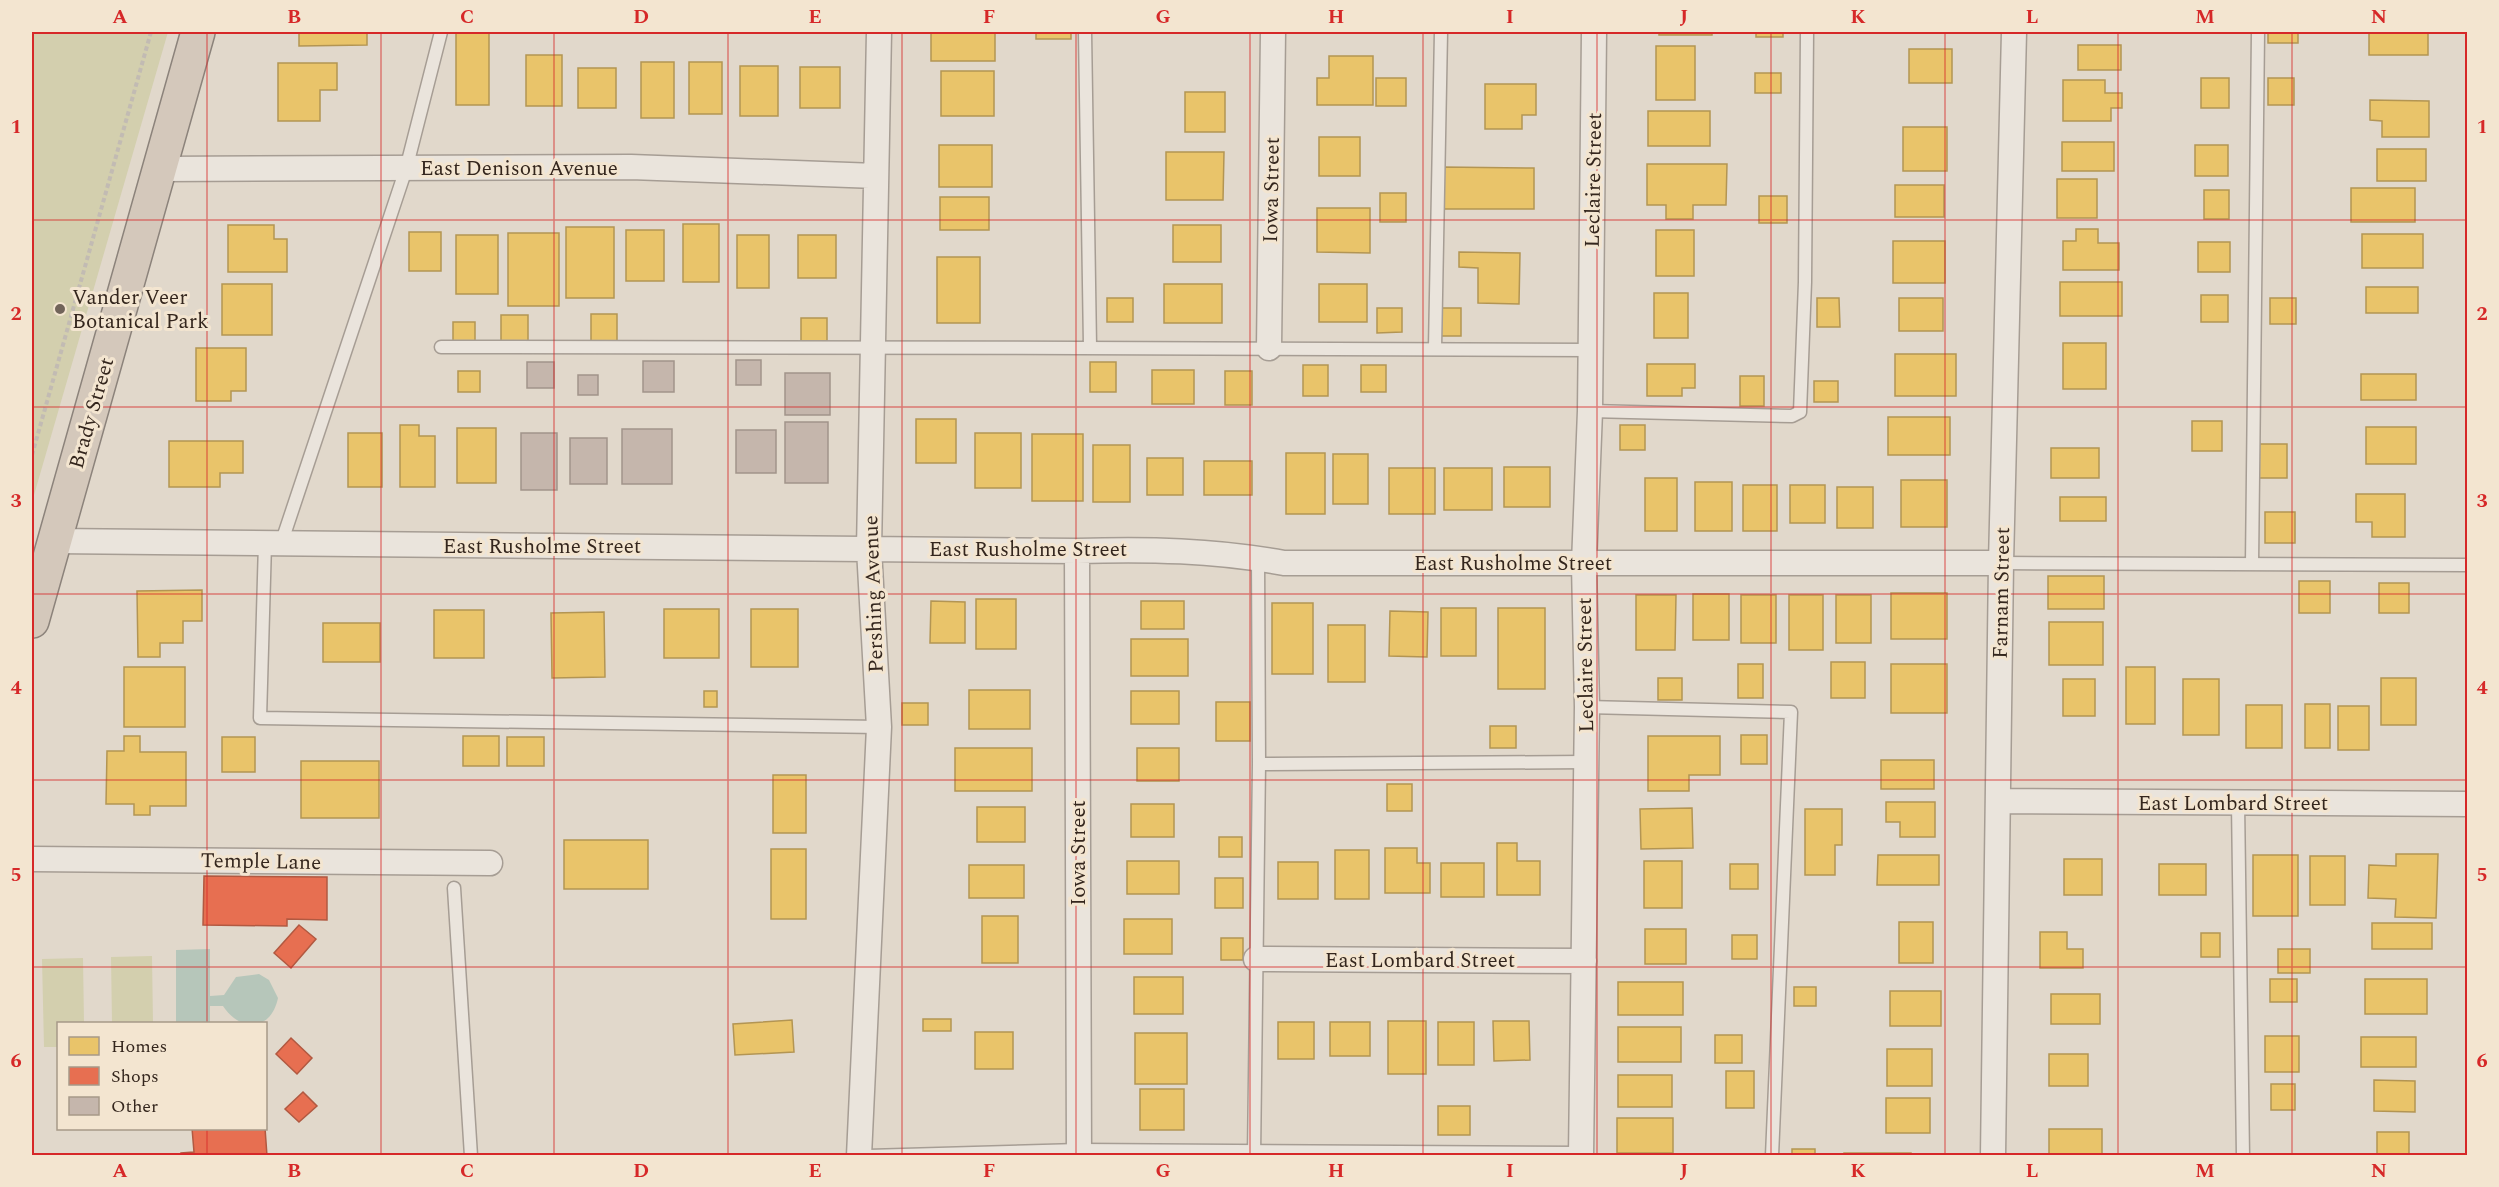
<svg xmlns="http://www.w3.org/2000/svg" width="2499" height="1187" viewBox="0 0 2499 1187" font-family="Spectral,serif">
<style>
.green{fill:#d3cfae}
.water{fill:#b6c6ba}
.homes{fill:#e9c46a;stroke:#b39553;stroke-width:1.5}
.shops{fill:#e76f51;stroke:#b15941;stroke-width:1.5}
.building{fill:#c5b6ac;stroke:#a1948b;stroke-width:1.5}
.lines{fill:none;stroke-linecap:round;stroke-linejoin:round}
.lane-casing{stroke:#a69d94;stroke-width:15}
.street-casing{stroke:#a69d94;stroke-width:27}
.highway-casing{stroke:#8c837b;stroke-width:36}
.path{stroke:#c2bbb3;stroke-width:4;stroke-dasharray:4.5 3;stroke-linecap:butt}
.lane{stroke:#eae4dc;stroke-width:12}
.street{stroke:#eae4dc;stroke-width:24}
.highway{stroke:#d4c8bb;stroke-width:33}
.grid{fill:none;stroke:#d62828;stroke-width:1.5;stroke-opacity:0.55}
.poi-dot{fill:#71645a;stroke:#f3e5d0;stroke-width:2}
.labels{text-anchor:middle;stroke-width:6;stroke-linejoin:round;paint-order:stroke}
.street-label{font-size:21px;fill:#34261d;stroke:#f3e5d0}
.poi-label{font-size:21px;fill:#34261d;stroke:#f3e5d0;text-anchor:start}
.neatline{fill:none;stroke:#d62828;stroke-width:2}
.grid-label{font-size:20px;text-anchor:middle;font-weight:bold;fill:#d62828}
</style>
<rect width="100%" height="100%" fill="#e1d8cb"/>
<!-- green -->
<path class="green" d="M32,32H168L32,502Z
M152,956L153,1023H112L111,957Z
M83,958L84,1023L58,1024V1047H44L42,959Z"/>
<!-- water -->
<path class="water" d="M210,949V996L224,995L236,977L259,974L269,980L278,998C271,1032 240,1032 223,1006H210V1023H176V950Z"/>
<!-- homes -->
<path class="homes" d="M299,32H367V45L299,46Z
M456,32H489V105H456Z
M931,32H995V61H931Z
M1036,32H1071V39H1036Z
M1659,32H1712V35H1659Z
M1756,32H1783V37H1756Z
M2268,32H2298V43H2268Z
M2369,32H2428V55H2369Z
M2078,45H2121V70H2078Z
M1656,46H1695V100H1656Z
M1909,49H1952V83H1909Z
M526,55H562V106H526Z
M1329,56H1373V105H1317V78H1329Z
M641,62H674V118H641Z
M689,62H722V114H689Z
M278,63H337V90H320V121H278Z
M740,66H778V116H740Z
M800,67H840V108H800Z
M578,68H616V108H578Z
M941,71H994V116H941Z
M1755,73H1781V93H1755Z
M1376,78H1406V106H1376Z
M2201,78H2229V108H2201Z
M2268,78H2294V105H2268Z
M2063,80H2105V93H2122V108H2111V121H2063Z
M1485,84H1536V115H1522V129H1485Z
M1185,92H1225V132H1185Z
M2370,100L2429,101V137H2382V121L2370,120Z
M1648,111H1710V146H1648Z
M1903,127H1947V171H1903Z
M1319,137H1360V176H1319Z
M2062,142H2114V171H2062Z
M939,145H992V187H939Z
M2195,145H2228V176H2195Z
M2377,149H2426V181H2377Z
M1166,152H1224L1223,200H1166Z
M1647,164H1727L1726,205H1693V219H1666V205H1647Z
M1442,167L1534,168V209H1442Z
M2057,179H2097V218H2057Z
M1895,185H1944V217H1895Z
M2351,188H2415V222H2351Z
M2204,190H2229V219H2204Z
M1380,193H1406V222H1380Z
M1759,196H1787V223H1759Z
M940,197H989V230H940Z
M1317,208H1370V253L1317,252Z
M683,224H719V282H683Z
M228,225H274V239H287V272H228Z
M1173,225H1221V262H1173Z
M566,227H614V298H566Z
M2076,229H2098V243H2119V270H2063V241H2076Z
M626,230H664V281H626Z
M1656,230H1694V276H1656Z
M409,232H441V271H409Z
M508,233H559V306H508Z
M2362,234H2423V268H2362Z
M456,235H498V294H456Z
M737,235H769V288H737Z
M798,235H836V278H798Z
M1893,241H1945V283H1893Z
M2198,242H2230V272H2198Z
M1459,252L1520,253L1519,304L1478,303V268L1459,267Z
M937,257H980V323H937Z
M2060,282H2122V316H2060Z
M222,284H272V335H222Z
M1164,284H1222V323H1164Z
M1319,284H1367V322H1319Z
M2366,287H2418V313H2366Z
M1654,293H1688V338H1654Z
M2201,295H2228V322H2201Z
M1107,298H1133V322H1107Z
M1817,298H1839L1840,327H1817Z
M1899,298H1943V331H1899Z
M2270,298H2296V324H2270Z
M1377,308H1402V332L1377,333Z
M1439,308H1461V336H1439Z
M591,314H617V341H591Z
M501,315H528V342H501Z
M801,318H827V341H801Z
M453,322H475V345H453Z
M2063,343H2106V389H2063Z
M196,348H246V391H231V401H196Z
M1895,354H1956V396H1895Z
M1090,362H1116V392H1090Z
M1647,364H1695V388H1682V396H1647Z
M1303,365H1328V396H1303Z
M1361,365H1386V392H1361Z
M1152,370H1194V404H1152Z
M458,371H480V392H458Z
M1225,371H1252V405H1225Z
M2361,374H2416V400H2361Z
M1740,376H1764V406H1740Z
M1814,381H1838V402H1814Z
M1888,417H1950V455H1888Z
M916,419H956V463H916Z
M2192,421H2222V451H2192Z
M400,425H419V436H435V487H400Z
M1620,425H1645V450H1620Z
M2366,427H2416V464H2366Z
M457,428H496V483H457Z
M348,433H382V487H348Z
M975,433H1021V488H975Z
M1032,434H1083V501H1032Z
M169,441H243V473H220V487H169Z
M2259,444H2287V478H2259Z
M1093,445H1130V502H1093Z
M2051,448H2099V478H2051Z
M1286,453H1325V514H1286Z
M1333,454H1368V504H1333Z
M1147,458H1183V495H1147Z
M1204,461H1252V495H1204Z
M1504,467H1550V507H1504Z
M1389,468H1435V514H1389Z
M1444,468H1492V510H1444Z
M1645,478H1677V531H1645Z
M1901,480H1947V527H1901Z
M1695,482H1732V531H1695Z
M1743,485H1777V531H1743Z
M1790,485H1825V523H1790Z
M1837,487H1873V528H1837Z
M2356,494H2405V537H2372V522H2356Z
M2060,497H2106V521H2060Z
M2265,512H2295V543H2265Z
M2048,576H2104V609H2048Z
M2299,581H2330V613H2299Z
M2379,583H2409V613H2379Z
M202,590V621H183V643H160V657H138L137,591Z
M1891,593H1947V639H1891Z
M1693,594H1729V640H1693Z
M1636,595H1676L1675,650H1636Z
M1741,595H1776V643H1741Z
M1789,595H1823V650H1789Z
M1836,595H1871V643H1836Z
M976,599H1016V649H976Z
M931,601L965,602V643H930Z
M1141,601H1184V629H1141Z
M1272,603H1313V674H1272Z
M1441,608H1476V656H1441Z
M1498,608H1545V689H1498Z
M664,609H719V658H664Z
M751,609H798V667H751Z
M434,610H484V658H434Z
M1390,611L1428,612L1427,657L1389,656Z
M604,612L605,677L552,678L551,613Z
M2049,622H2103V665H2049Z
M323,623H380V662H323Z
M1328,625H1365V682H1328Z
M1131,639H1188V676H1131Z
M1831,662H1865V698H1831Z
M1738,664H1763V698H1738Z
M1891,664H1947V713H1891Z
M124,667H185V727H124Z
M2126,667H2155V724H2126Z
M1658,678H1682V700H1658Z
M2381,678H2416V725H2381Z
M2063,679H2095V716H2063Z
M2183,679H2219V735H2183Z
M969,690H1030V729H969Z
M704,691H717V707H704Z
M1131,691H1179V724H1131Z
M1216,702H1250V741H1216Z
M902,703H928V725H902Z
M2305,704H2330V748H2305Z
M2246,705H2282V748H2246Z
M2338,706H2369V750H2338Z
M1490,726H1516V748H1490Z
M1741,735H1767V764H1741Z
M124,736H140V752H186V806H150V815H134V804H106L107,751H124Z
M463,736H499V766H463Z
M1648,736H1720V775H1689V791H1648Z
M222,737H255V772H222Z
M507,737H544V766H507Z
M955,748H1032V791H955Z
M1137,748H1179V781H1137Z
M1881,760H1934V789H1881Z
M301,761H379V818H301Z
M773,775H806V833H773Z
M1387,784H1412V811H1387Z
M1886,802H1935V837H1900V822H1886Z
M1131,804H1174V837H1131Z
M977,807H1025V842H977Z
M1692,808L1693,848L1641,849L1640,809Z
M1805,809H1842V845H1835V875H1805Z
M1219,837H1242V857H1219Z
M564,840H648V889H564Z
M1497,843H1517V861H1540V895H1497Z
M1385,848H1417V863H1430V893H1385Z
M771,849H806V919H771Z
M1335,850H1369V899H1335Z
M2396,854H2438L2436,918L2395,917L2396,899L2368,898L2369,865L2396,866Z
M1878,855H1939V885H1877Z
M2253,855H2298V916H2253Z
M2310,856H2345V905H2310Z
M2064,859H2102V895H2064Z
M1127,861H1179V894H1127Z
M1644,861H1682V908H1644Z
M1278,862H1318V899H1278Z
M1441,863H1484V897H1441Z
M1730,864H1758V889H1730Z
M2159,864H2206V895H2159Z
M969,865H1024V898H969Z
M1215,878H1243V908H1215Z
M982,916H1018V963H982Z
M1124,919H1172V954H1124Z
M1899,922H1933V963H1899Z
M2372,923H2432V949H2372Z
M1645,929H1686V964H1645Z
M2040,932H2067V949H2083V968H2040Z
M2201,933H2220V957H2201Z
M1732,935H1757V959H1732Z
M1221,938H1243V960H1221Z
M2278,949H2310V973H2278Z
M1134,977H1183V1014H1134Z
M2270,979H2297V1002H2270Z
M2365,979H2427V1014H2365Z
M1618,982H1683V1015H1618Z
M1794,987H1816V1006H1794Z
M1890,991H1941V1026H1890Z
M2051,994H2100V1024H2051Z
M923,1019H951V1031H923Z
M792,1020L794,1052L735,1055L733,1024Z
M1388,1021H1426V1074H1388Z
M1493,1021H1529L1530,1060L1494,1061Z
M1278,1022H1314V1059H1278Z
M1330,1022H1370V1056H1330Z
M1438,1022H1474V1065H1438Z
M1618,1027H1681V1062H1618Z
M975,1032H1013V1069H975Z
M1135,1033H1187V1084H1135Z
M1715,1035H1742V1063H1715Z
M2265,1036H2299V1072H2265Z
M2361,1037H2416V1067H2361Z
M1887,1049H1932V1086H1887Z
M2049,1054H2088V1086H2049Z
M1726,1071H1754V1108H1726Z
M1618,1075H1672V1107H1618Z
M2374,1080L2415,1081V1112L2374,1111Z
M2271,1084H2295V1110H2271Z
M1140,1089H1184V1130H1140Z
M1886,1098H1930V1133H1886Z
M1438,1106H1470V1135H1438Z
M1617,1118H1673V1153H1617Z
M2049,1129H2102V1156H2049Z
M2377,1132H2409V1156H2377Z
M1792,1149H1815V1156H1792Z
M1844,1153H1911V1156H1844Z"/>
<!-- shops -->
<path class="shops" d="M204,876L327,877V920L287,919V926L203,925Z
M299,925L316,939L291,968L274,953Z
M291,1038L312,1058L297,1074L276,1054Z
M303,1092L317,1106L299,1122L285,1109Z
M192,1128H265L267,1156H181V1153L194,1152Z"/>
<!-- building -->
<path class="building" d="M736,360H761V385H736Z
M643,361H674V392H643Z
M527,362H554V388H527Z
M785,373H830V415H785Z
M578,375H598V395H578Z
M785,422H828V483H785Z
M622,429H672V484H622Z
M736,430H776V473H736Z
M521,433H557V490H521Z
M570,438H607V484H570Z"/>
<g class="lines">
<defs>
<path id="lane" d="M1085,32L1090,346
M441,347C824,349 1208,346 1591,350
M1435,348L1441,32
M1590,411L1792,416L1800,412L1805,282L1807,32
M265,543L260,718L879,727
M281,544L406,169L441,32
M2001,563L2468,565
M2252,564L2258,32
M1587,707L1791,712L1772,1156
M1259,764L1586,762
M2238,803L2243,1156
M454,888L471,1156
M868,1156L1079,1150L1581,1153
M1254,1156L1259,764L1258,558"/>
<path id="street" d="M161,169L631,167L876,176
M1269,348L1273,32
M54,541L1077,551C1149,549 1213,550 1284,563H2001
M1077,551L1079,1156
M1998,801L2468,804
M32,859L490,863
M1256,959L1584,961
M859,1156L879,727L869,549L879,32
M1581,1156L1587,707L1584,564L1590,411L1594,32
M1993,1156L2001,563L2014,32"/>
<path id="highway" d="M32,621L198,32"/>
</defs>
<!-- lane casing -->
<use href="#lane" class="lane-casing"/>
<!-- street casing -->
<use href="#street" class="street-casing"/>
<!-- highway casing -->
<use href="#highway" class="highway-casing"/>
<!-- path -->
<path class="path" d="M32,455L151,32"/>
<!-- lane -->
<use href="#lane" class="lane"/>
<!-- street -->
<use href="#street" class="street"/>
<!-- highway -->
<use href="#highway" class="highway"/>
</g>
<!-- grid -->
<path class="grid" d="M207,32V1024M381,32V1156M554,32V1156M728,32V1156M902,32V1156M1076,32V1156M1250,32V1156M1423,32V1156M1597,32V1156M1771,32V1156M1945,32V1156M2118,32V1156M2292,32V1156M32,220H2468M32,407H2468M32,594H2468M32,780H2468M32,967H2468M207,1128V1156"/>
<!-- markers -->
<circle class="poi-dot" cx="60" cy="309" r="6"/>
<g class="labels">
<!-- street labels -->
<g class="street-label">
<text x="519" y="175">East Denison Avenue</text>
<text transform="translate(1593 180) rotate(-89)" y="7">Leclaire Street</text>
<text transform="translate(1271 190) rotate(-89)" y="7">Iowa Street</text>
<text transform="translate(91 413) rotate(-74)" y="7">Brady Street</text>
<text x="542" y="553">East Rusholme Street</text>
<text x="1028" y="556">East Rusholme Street</text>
<text x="1513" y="570">East Rusholme Street</text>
<text transform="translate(2001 593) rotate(-89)" y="7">Farnam Street</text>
<text transform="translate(873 594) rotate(-92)" y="7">Pershing Avenue</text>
<text transform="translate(1585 665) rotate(-91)" y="7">Leclaire Street</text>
<text x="2233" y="810">East Lombard Street</text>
<text transform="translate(1078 853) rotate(-90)" y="7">Iowa Street</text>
<text transform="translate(261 861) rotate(1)" y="7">Temple Lane</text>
<text x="1420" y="967">East Lombard Street</text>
</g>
<!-- poi labels -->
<g class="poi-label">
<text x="72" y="304">Vander Veer<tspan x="72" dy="24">Botanical Park</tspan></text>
</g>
</g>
<!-- border -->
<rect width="2499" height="1187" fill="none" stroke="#f3e5d0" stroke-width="66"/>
<!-- legend -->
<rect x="57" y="1022" width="210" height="108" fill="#f3e5d0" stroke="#a79988" stroke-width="1.5"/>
<rect x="69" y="1037" width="30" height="18" fill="#e9c46a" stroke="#a79988" stroke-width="1.5"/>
<text x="111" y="1052" font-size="18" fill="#34261d">Homes</text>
<rect x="69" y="1067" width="30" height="18" fill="#e76f51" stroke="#a79988" stroke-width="1.5"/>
<text x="111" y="1082" font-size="18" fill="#34261d">Shops</text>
<rect x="69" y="1097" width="30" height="18" fill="#c5b6ac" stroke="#a79988" stroke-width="1.5"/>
<text x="111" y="1112" font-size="18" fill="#34261d">Other</text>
<rect x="33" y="33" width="2433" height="1121" class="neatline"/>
<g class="grid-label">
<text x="120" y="23">A</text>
<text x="294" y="23">B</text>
<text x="467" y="23">C</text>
<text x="641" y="23">D</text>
<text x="815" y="23">E</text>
<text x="989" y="23">F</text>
<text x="1163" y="23">G</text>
<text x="1336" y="23">H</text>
<text x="1510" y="23">I</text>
<text x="1684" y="23">J</text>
<text x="1858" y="23">K</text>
<text x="2032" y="23">L</text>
<text x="2205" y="23">M</text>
<text x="2379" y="23">N</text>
<text x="16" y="133">1</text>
<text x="2482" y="133">1</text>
<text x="16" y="320">2</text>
<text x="2482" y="320">2</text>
<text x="16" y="507">3</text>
<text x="2482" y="507">3</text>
<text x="16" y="694">4</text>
<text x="2482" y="694">4</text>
<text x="16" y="881">5</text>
<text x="2482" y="881">5</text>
<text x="16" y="1067">6</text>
<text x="2482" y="1067">6</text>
<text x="120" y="1177">A</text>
<text x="294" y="1177">B</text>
<text x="467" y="1177">C</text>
<text x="641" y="1177">D</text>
<text x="815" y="1177">E</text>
<text x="989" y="1177">F</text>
<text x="1163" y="1177">G</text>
<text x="1336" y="1177">H</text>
<text x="1510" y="1177">I</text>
<text x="1684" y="1177">J</text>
<text x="1858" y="1177">K</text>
<text x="2032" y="1177">L</text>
<text x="2205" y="1177">M</text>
<text x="2379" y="1177">N</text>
</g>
</svg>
